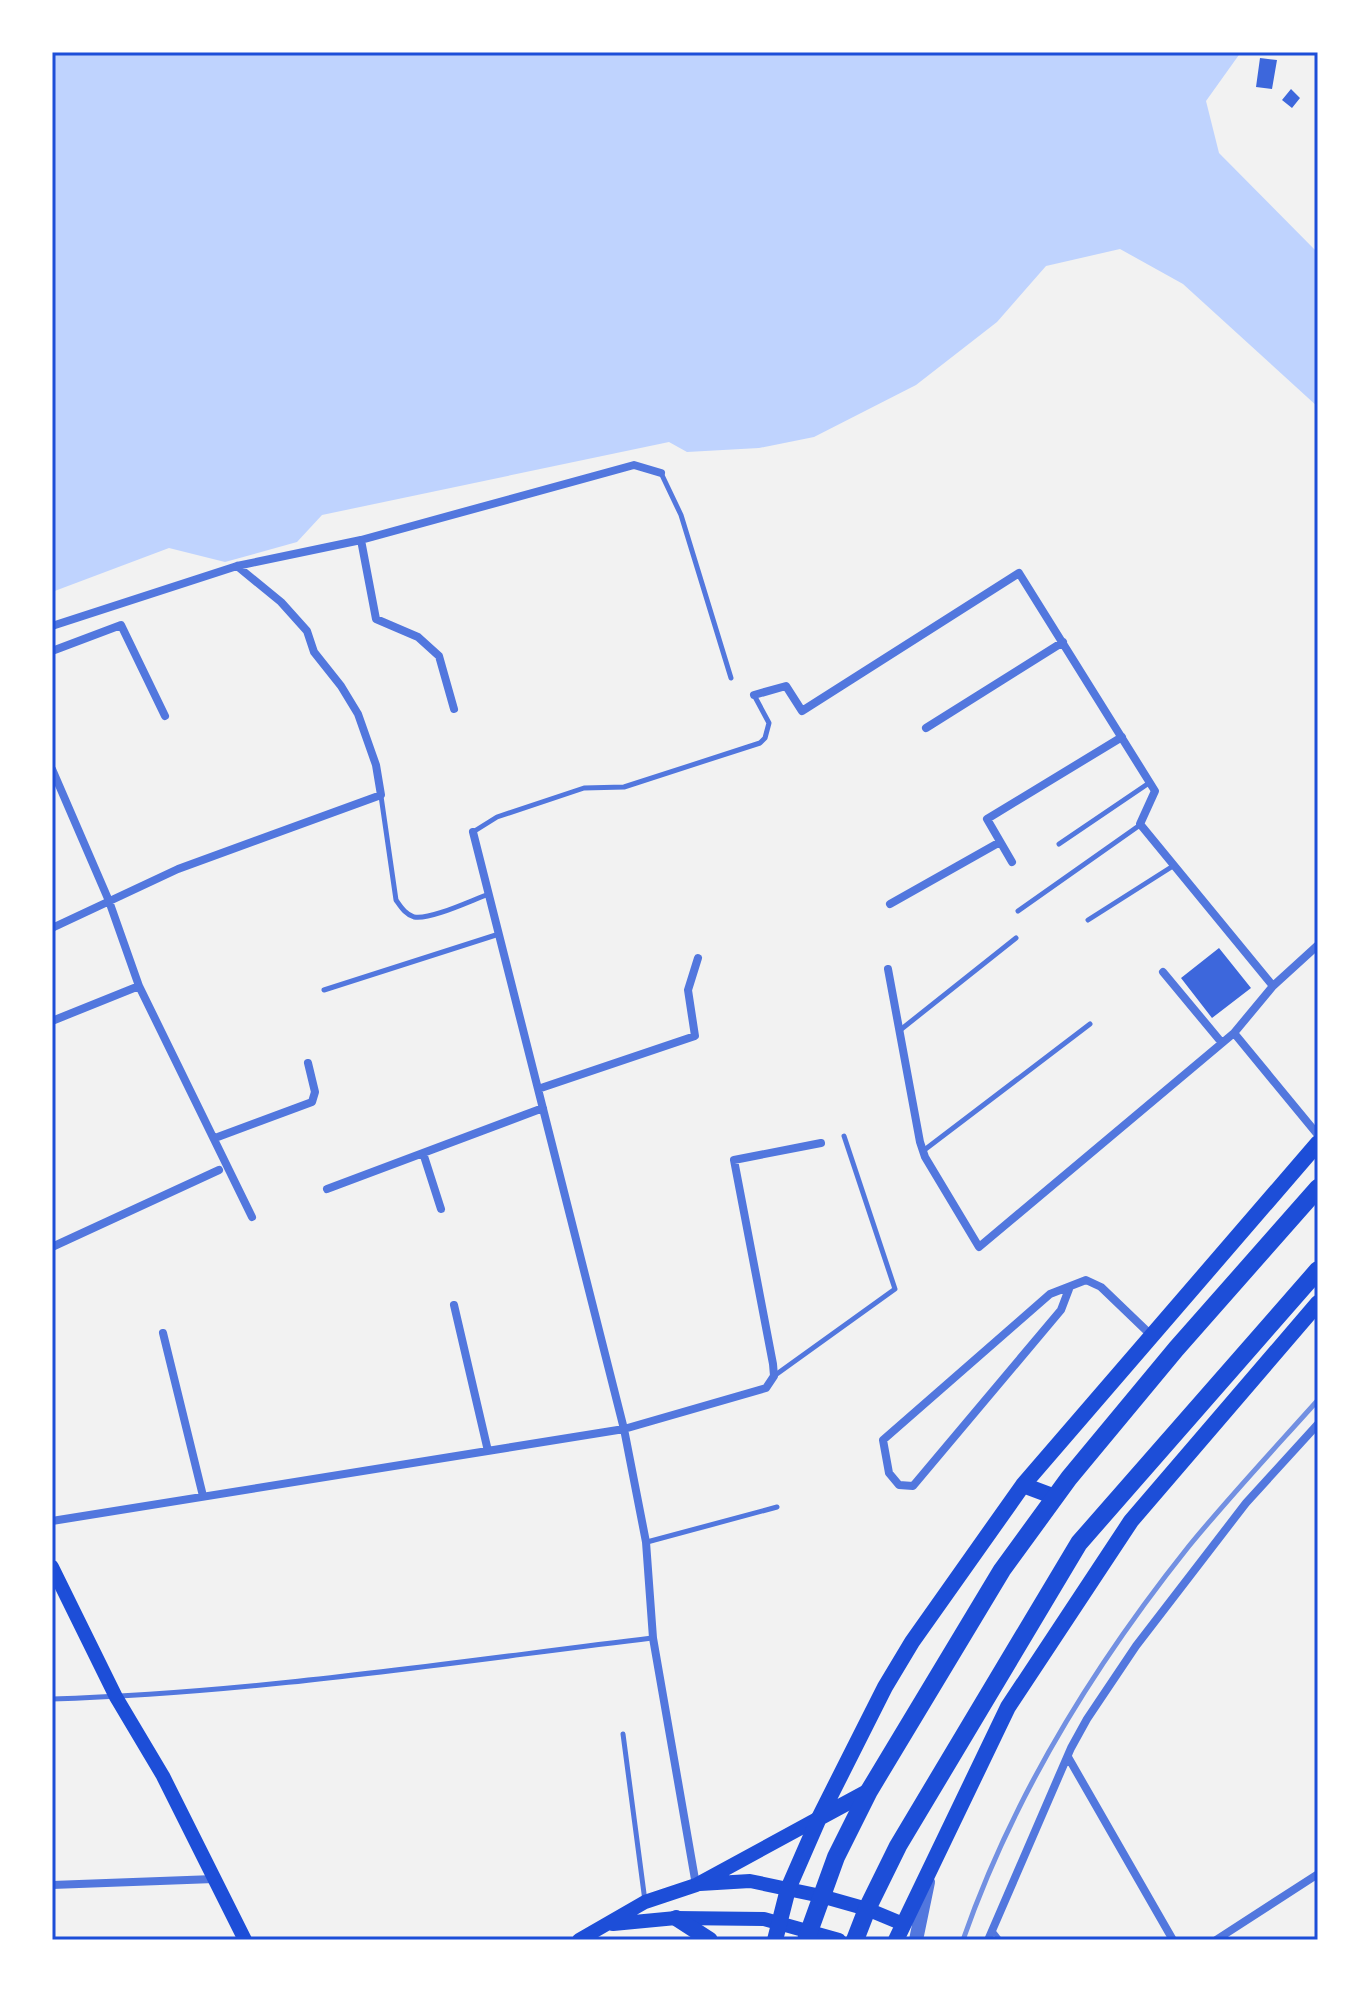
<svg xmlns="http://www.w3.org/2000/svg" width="1370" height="1992" viewBox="0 0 1370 1992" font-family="'Space Grotesk',sans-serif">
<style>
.water{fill:#bfd3fe}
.building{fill:#3d67dc}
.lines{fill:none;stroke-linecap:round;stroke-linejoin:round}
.service{stroke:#5277de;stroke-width:5}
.minor{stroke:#5277de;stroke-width:8}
.tertiary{stroke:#5277de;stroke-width:14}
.secondary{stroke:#1d4ed8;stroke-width:14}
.primary{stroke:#1d4ed8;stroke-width:16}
.trunk{stroke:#1d4ed8;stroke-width:18}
.rail{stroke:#7290e2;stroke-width:5}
.neatline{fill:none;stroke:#1d4ed8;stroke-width:3}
</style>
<rect width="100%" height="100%" fill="#f2f2f2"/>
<!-- water -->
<path class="water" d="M52,52H1241L1206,101L1219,153L1318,253V407L1183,284L1120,249L1046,266L997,322L916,385L814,437L759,448L687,452L669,442L322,515L297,542L225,562L169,548L52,592Z"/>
<!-- building -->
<path class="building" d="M1260,58L1277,60L1272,89L1256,87Z
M1291,89L1300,98L1292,108L1282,100Z
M1219,948L1251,988L1212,1018L1181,978Z"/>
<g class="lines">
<!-- service -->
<path class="service" d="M661,473L681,515L731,678
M381,796L396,900C401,907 405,914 414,917C431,920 472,900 489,894
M473,832L497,817L584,788L624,787L760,743L765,738L769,723L754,695
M1059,844L1149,783
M1018,911L1140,825
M1088,920L1173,866
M324,990L499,934
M899,1031L1016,938
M923,1151L1090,1024
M774,1376L895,1289L844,1136
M647,1542L777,1507
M52,1699C253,1693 453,1662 652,1638
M623,1734L645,1901
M993,1931L1000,1940"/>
<!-- minor -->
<path class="minor" d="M361,540L376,619L418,637L439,656L454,709
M52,626L237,566L361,540L634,465L661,473
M52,651L121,625L165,716
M754,695L786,686L802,711L1019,573L1155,791L1140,824L1273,986L1234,1033L1318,1135
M926,728L1063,642
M52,769L109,901L139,986L252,1217
M473,832L624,1429L646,1542L653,1638L696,1885
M1012,862L987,819L1122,737
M890,904L1000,842
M52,928L178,869L381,795L376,765L358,714L341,686L314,652L307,631L281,602L237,566
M888,969L920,1142L925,1157L979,1247L1234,1033
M1163,972L1222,1043
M1273,986L1318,945
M52,1021L139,986
M538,1089L695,1036L688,990L698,958
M215,1138L312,1102L315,1092L308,1063
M423,1153L441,1209
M327,1189L543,1108
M52,1247L219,1170
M1069,1289L1061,1310L913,1486L899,1485L889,1473L883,1440L1050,1294L1086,1280L1101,1287L1152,1336
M454,1305L488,1451
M163,1333L203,1496
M52,1521L624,1429L766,1388L774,1376L773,1364L734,1160L821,1143
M1068,1757L1173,1940
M52,1885L214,1879
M988,1940L1071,1748L1087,1719L1136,1646L1246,1503L1318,1424
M1216,1940L1318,1874"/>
<!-- tertiary -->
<path class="tertiary" d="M916,1940L928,1882"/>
<!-- secondary -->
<path class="secondary" d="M52,1567L116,1697L163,1776L245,1940
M700,1884L750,1881L821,1896L867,1909L903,1924
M613,1924L676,1918L764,1919L839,1940
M579,1940L645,1902L696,1885L819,1818"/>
<!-- primary -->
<path class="primary" d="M1023,1485L1055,1497
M819,1818L869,1791
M676,1918L710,1940
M775,1940L788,1889L819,1818L885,1687L912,1642L1023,1485L1318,1143
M896,1940L1008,1707L1131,1521L1318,1303"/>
<!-- trunk -->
<path class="trunk" d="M806,1940L836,1857L869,1791L1002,1570L1069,1478L1176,1349L1318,1188
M855,1940L867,1909L898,1846L1079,1543L1318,1270"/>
<!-- rail -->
<path class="rail" d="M963,1940C1013,1796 1094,1665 1189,1546C1230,1496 1275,1448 1318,1400"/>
</g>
<!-- border -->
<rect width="1370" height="1992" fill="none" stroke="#ffffff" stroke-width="108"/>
<rect x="54" y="54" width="1262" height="1884" class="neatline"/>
</svg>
